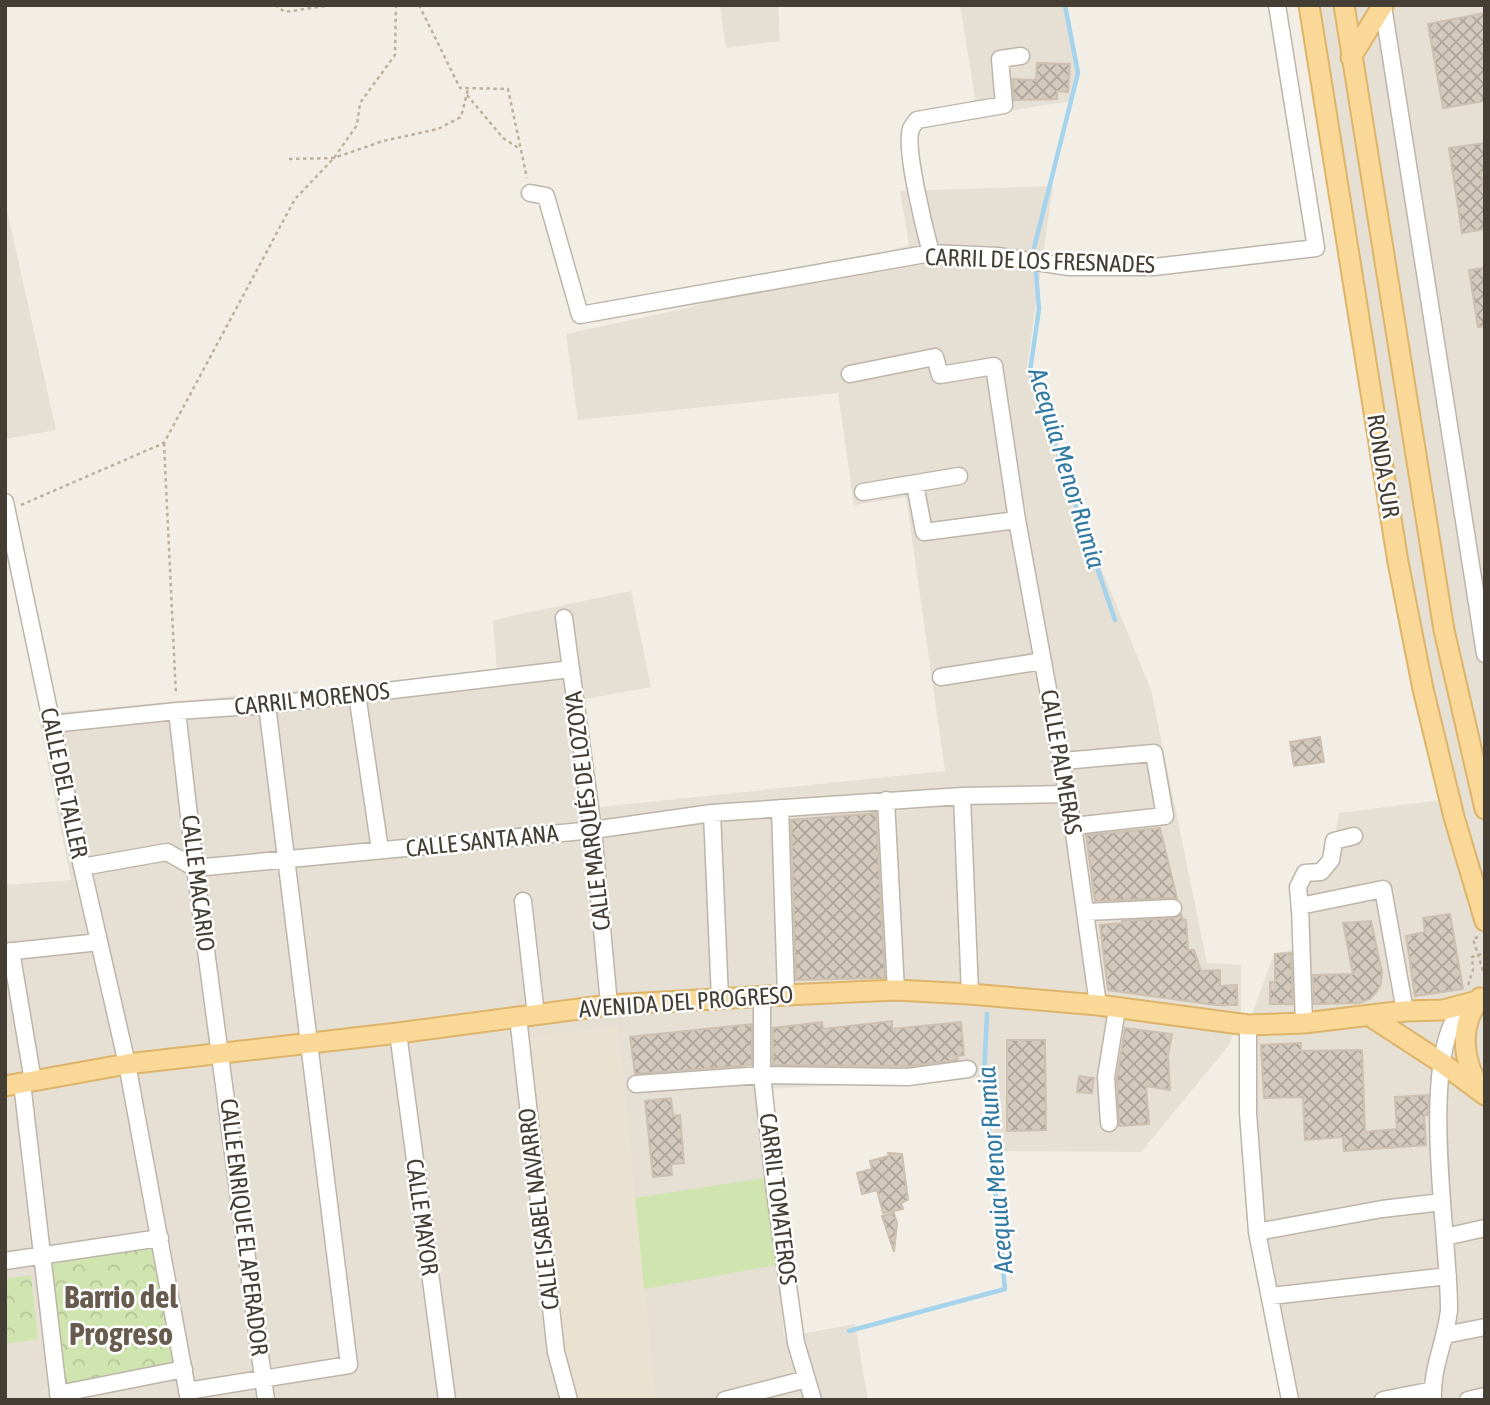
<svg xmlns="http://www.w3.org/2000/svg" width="1490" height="1405" viewBox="0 0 1490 1405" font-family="'Asap Condensed',sans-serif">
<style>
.residential{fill:#e6dfd4}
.education{fill:#eae2d0}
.forest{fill:url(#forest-crowns)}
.garden{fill:#d0e4b0}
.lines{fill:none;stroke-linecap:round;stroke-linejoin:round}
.stream{stroke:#a5d3ec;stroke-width:4.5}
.building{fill:url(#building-cross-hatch);stroke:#cdc0af;stroke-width:2}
.minor-casing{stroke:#bdb5a9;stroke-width:19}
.major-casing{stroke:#ddb469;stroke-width:23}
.path{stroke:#beb09b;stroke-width:2.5;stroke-dasharray:3.5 3.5;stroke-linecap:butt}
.minor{stroke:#fff;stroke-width:16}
.major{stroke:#f9d898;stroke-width:19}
.labels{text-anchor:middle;stroke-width:5;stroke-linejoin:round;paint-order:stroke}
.street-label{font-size:24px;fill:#443e35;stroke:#fff}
.water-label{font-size:26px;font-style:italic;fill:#337aa2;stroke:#fff}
.district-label{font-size:32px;font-weight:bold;fill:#665b4d;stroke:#fff}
</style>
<defs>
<pattern id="forest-crowns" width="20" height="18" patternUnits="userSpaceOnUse" patternTransform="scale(1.75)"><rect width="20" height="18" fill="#d0e4b0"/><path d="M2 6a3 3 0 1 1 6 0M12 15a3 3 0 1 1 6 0" fill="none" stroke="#b4c598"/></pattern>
<pattern id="building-cross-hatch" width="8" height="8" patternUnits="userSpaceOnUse" patternTransform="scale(1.75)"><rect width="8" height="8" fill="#d3c9bc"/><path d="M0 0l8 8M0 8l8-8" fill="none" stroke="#ada59a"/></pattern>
</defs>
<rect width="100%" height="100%" fill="#f2eee6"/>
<!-- residential -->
<path class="residential" d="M720,5H778L780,41L726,48Z
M960,5H1065L1078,73L1071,101L978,116Z
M1309,5H1485V1400H1290L1257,1232L1248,1025L1274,954L1301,948L1298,887L1321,872L1334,841L1339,813L1449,799Z
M1053,186L1027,366L1079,514L1151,690L1207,963L1241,965V1010L1230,1044L1141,1152L994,1151L990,1077L765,1089L784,1337L855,1324L868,1400H5V885L71,880L38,714L497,672L493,620L631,591L651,687L585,699L600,807L945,771L906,497L854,505L838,393L578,420L566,334L683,309L909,245L900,191Z
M5,202L56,430L5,439Z"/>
<!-- education -->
<path class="education" d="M618,1026L656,1400H569L521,1038Z"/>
<!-- forest -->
<path class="forest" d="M160,1238L184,1369L58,1394L41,1256Z
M31,1275L38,1339L5,1344V1279Z"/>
<!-- garden -->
<path class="garden" d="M764,1178L777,1265L644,1289L635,1198Z"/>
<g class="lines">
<!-- stream -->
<path class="stream" d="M1034,248L1078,73L1065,5
M1036,273L1039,309L1030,371L1115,620
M849,1331L1005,1289L984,1077L987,1014"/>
</g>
<!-- building -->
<path class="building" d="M1485,13V101L1443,108L1428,24Z
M1037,63L1070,64L1068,92L1057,91V99L1014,100L1012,79L1036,80Z
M1485,143V171L1481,172L1485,197V229L1462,233L1449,148Z
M1485,268V326L1478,327L1469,270Z
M1320,737L1324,762L1294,766L1290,742Z
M876,813L885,978L796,980L791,820Z
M1160,828L1177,898L1095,901L1086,835Z
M1181,914L1183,920H1186L1188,950H1194L1201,971L1220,970V986L1237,985V1005H1216L1108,990L1100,925L1122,923V921L1173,918Z
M1450,914L1463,989L1415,996L1406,936L1425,932L1423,918Z
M1371,921L1382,972L1381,984L1377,991L1370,999L1359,1003L1314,1004L1313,975L1353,974L1343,923Z
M1291,953L1293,1004H1270V982H1275V954Z
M892,1021V1029L961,1022L964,1055L957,1056L958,1060L910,1066L773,1065V1028L822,1022L823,1029Z
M752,1024V1065L635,1074L630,1037Z
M1125,1028L1172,1034L1168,1055L1170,1090L1146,1086L1149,1124L1119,1126L1117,1078Z
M1007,1040H1045L1046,1130L1007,1131Z
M1301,1043V1051L1362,1050L1365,1132L1397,1129L1395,1097L1429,1095L1428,1115H1424L1426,1145L1344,1151L1343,1137L1305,1140L1303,1097L1264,1098L1261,1045Z
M1079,1076L1094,1078L1092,1093L1077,1092Z
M671,1098L673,1116L680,1115L684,1163L671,1164L672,1175L653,1177L645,1101Z
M888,1153L902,1154L908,1200L901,1203L903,1209L883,1213L877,1190L862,1194L857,1173L872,1169L870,1161L889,1156Z
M894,1213L897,1223L894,1252L882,1216Z"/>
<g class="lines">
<defs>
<path id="minor" d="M1383,6L1485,654
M530,193L546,196L580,315L931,253L998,256L1069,267H1154L1316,248L1277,5
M931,253C925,231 904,147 911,129C912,126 915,123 917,120L1004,105L1000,59L1021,56
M850,374L935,357L940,375L994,366L1017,520L1073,826L1098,1005
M915,484L924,532L1017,520
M863,492L959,476
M5,502L82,867L127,1064L189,1400
M564,618L593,830L609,1005
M941,677L1043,661
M357,694L380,850
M177,711L195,868L266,1400
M52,724L177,711L267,705L571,669
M1063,761L1154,753L1165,816L1073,826
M962,796L970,994
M886,800L896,990
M780,808L786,995
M712,813L720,999
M82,867L167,852L195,868L593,830L712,813L962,796L1068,794
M523,901L536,1015
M1300,911L1298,887L1305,873L1321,872L1331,860L1334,841L1354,836
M1086,912L1173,908
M11,951L33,1081
M5,952L99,942
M762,996V1075L775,1192L796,1343L813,1400
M518,1017L556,1352L569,1400
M1304,1023L1300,906L1383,889L1405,1011
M1248,1025V1113L1257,1232L1290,1400
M398,1033L447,1400
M22,1083L59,1400
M636,1084L762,1075L908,1077L968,1069
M1109,1123L1106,1077L1117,1009
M1257,1232L1382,1209L1442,1202
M1445,1237L1485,1228
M5,1261L160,1238
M1271,1296L1448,1276
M1445,1335L1485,1327
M187,1391L349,1365L267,705
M58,1394L184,1369
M725,1400L807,1379
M1383,1400L1433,1390
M1433,1400C1431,1368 1446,1341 1449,1310C1450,1242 1416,1053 1464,1006
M1468,1400L1485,1396"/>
<path id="major" d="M1309,5L1398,562L1423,689L1454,817L1485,921
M1344,5L1444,630L1485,809
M1351,57L1383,5
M1370,1016L1442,1063L1485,1095
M5,1086L127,1064L398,1033L609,1005L786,995L896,990L970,994L1098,1005L1248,1025L1304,1023L1405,1011L1443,1010L1477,1001
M1479,1087C1462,1059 1459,1025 1480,998"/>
</defs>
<!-- minor casing -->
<use href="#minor" class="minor-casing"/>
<!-- major casing -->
<use href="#major" class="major-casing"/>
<!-- path -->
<path class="path" d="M275,5L285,12L331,5
M419,5L460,88L508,89L527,178
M467,95L503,138L520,149
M289,159L334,158L383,141L438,129L461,117L468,89
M164,443L176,695
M21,505L164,443L295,199L334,158L357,125L360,103L395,55L396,5
M1478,937L1473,939L1485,977
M1468,985L1473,970L1472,957L1485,953"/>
<!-- minor -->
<use href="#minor" class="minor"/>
<!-- major -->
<use href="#major" class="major"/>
</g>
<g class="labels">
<!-- street labels -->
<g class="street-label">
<text transform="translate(1040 261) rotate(2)" y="8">CARRIL DE LOS FRESNADES</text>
<text transform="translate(1383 466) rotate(81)" y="8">RONDA SUR</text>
<text transform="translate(312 699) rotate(-6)" y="8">CARRIL MORENOS</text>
<text transform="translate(1061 762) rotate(80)" y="8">CALLE PALMERAS</text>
<text transform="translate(64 783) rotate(78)" y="8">CALLE DEL TALLER</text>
<text transform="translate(588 811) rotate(-97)" y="8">CALLE MARQUÉS DE LOZOYA</text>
<text transform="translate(482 841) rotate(-6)" y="8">CALLE SANTA ANA</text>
<text transform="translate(198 883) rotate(83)" y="8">CALLE MACARIO</text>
<text transform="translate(686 1002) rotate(-4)" y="8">AVENIDA DEL PROGRESO</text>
<text transform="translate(778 1199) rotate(83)" y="8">CARRIL TOMATEROS</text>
<text transform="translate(539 1209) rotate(-97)" y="8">CALLE ISABEL NAVARRO</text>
<text transform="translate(422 1217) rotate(82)" y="8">CALLE MAYOR</text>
<text transform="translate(244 1227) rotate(83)" y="8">CALLE ENRIQUE EL APERADOR</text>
</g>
<!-- water labels -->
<g class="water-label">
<text transform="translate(1067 468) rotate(73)" y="9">Acequia Menor Rumia</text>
<text transform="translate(995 1170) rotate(-95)" y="9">Acequia Menor Rumia</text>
</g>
<!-- district labels -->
<g class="district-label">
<text x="121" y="1308">Barrio del<tspan x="121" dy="37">Progreso</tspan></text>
</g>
</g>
<!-- border -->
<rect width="1490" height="1405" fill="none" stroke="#443e35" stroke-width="14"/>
</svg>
